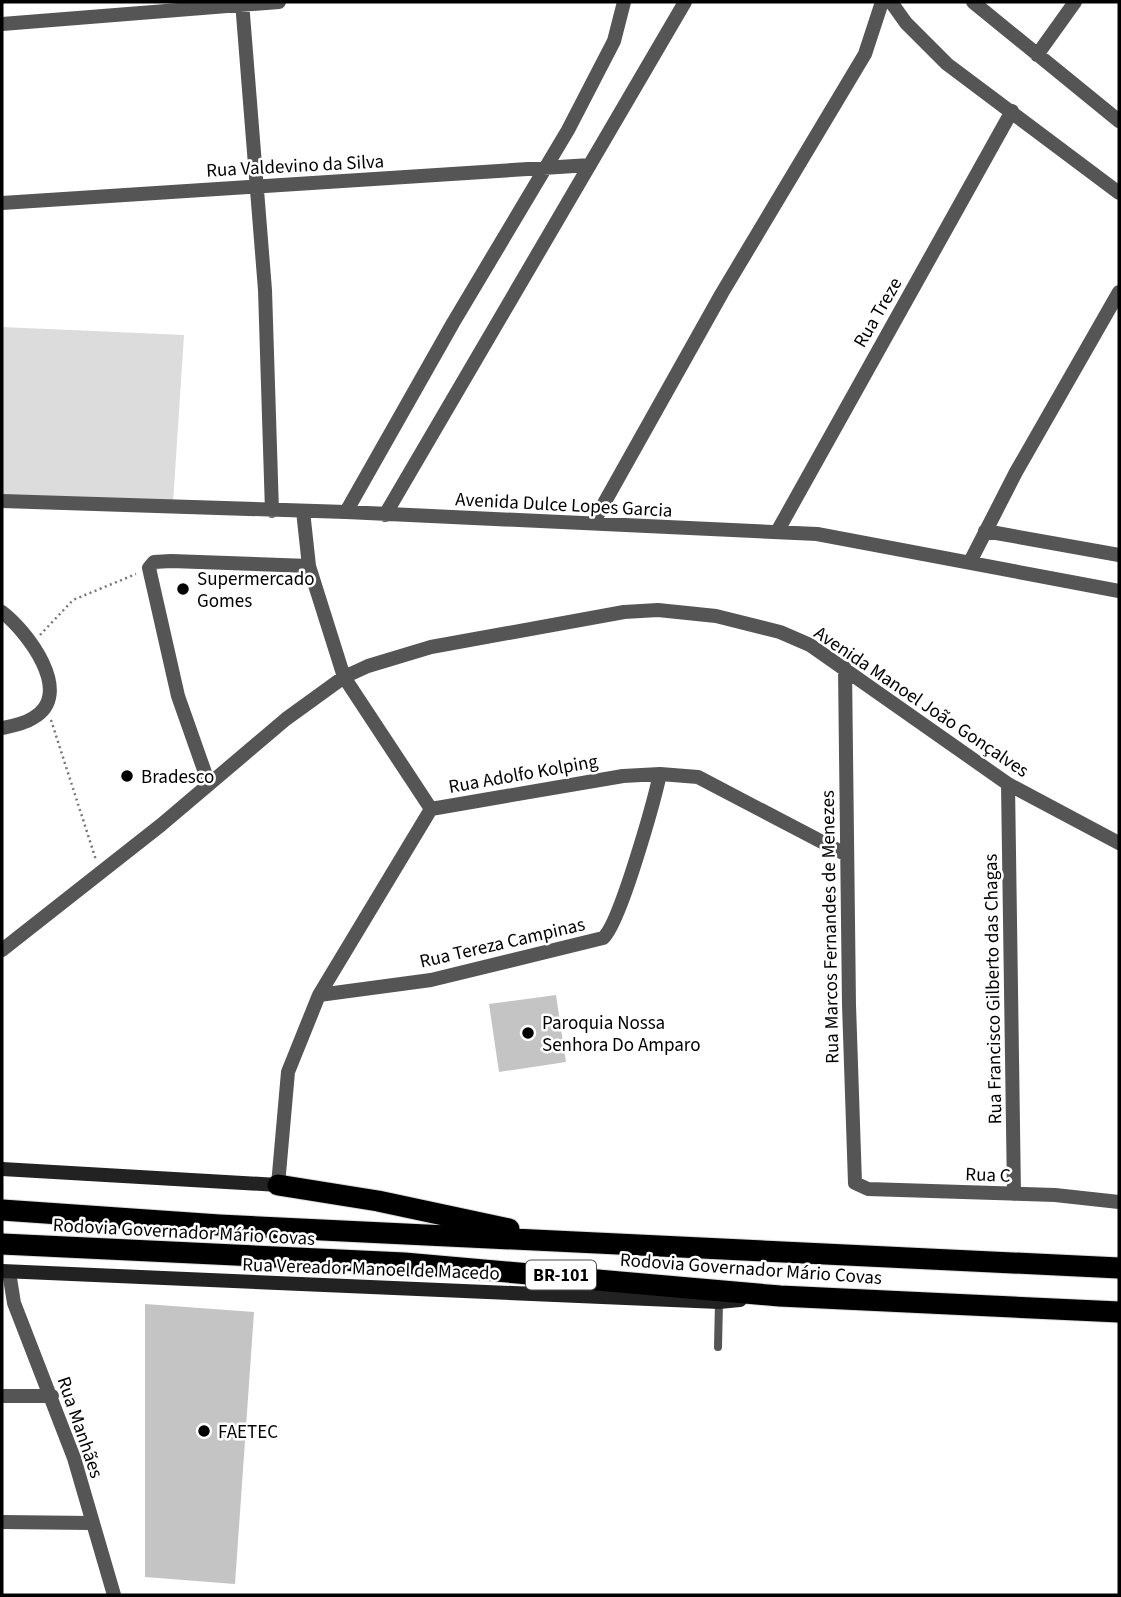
<svg xmlns="http://www.w3.org/2000/svg" width="1121" height="1597" viewBox="0 0 1121 1597" font-family="'Source Sans 3',sans-serif">
<style>
.green{fill:#dcdcdc}
.building{fill:#c4c4c4}
.lines{fill:none;stroke-linecap:round;stroke-linejoin:round}
.highway-casing{stroke:#dbdbdb;stroke-width:23}
.path{stroke:#777;stroke-width:2.5;stroke-dasharray:2 3.5;stroke-linecap:butt}
.lane{stroke:#555;stroke-width:8}
.street{stroke:#555;stroke-width:14}
.secondary{stroke:#222;stroke-width:14}
.highway{stroke:#000;stroke-width:21}
.poi-dot{fill:#000;stroke:#fff;stroke-width:2.5}
.labels{text-anchor:middle;stroke-width:5;stroke-linejoin:round;paint-order:stroke}
.shield{fill:#fff;stroke:#4c4c4c;stroke-width:2}
.shield-label{font-size:18px;font-weight:bold;fill:#000}
.street-label{font-size:19px;fill:#000;stroke:#fff}
.poi-label{font-size:19px;fill:#000;stroke:#fff;text-anchor:start}
</style>
<rect width="100%" height="100%" fill="#fff"/>
<!-- green -->
<path class="green" d="M2,327L184,335L173,503L2,496Z"/>
<!-- building -->
<path class="building" d="M556,995L566,1062L499,1072L489,1004Z
M145,1304L254,1312L235,1584L145,1577Z"/>
<g class="lines">
<defs>
<path id="highway" d="M278,1185L378,1201L509,1229
M2,1210L219,1225L1119,1268
M2,1244L404,1263L780,1296L1119,1312"/>
</defs>
<!-- highway casing -->
<use href="#highway" class="highway-casing"/>
<!-- path -->
<path class="path" d="M40,635L73,600L136,574
M51,720L96,860"/>
<!-- lane -->
<path class="lane" d="M718,1347L719,1302"/>
<!-- street -->
<path class="street" d="M242,2L265,290L272,511
M891,2L906,23L947,64L1119,193
M973,2L1119,121
M2,24L279,2
M1037,55L1075,2
M2,203L590,165
M2,501L346,512L817,534L1119,591
M303,511L309,566L344,677L431,809
M346,512L453,323L568,130L614,41L624,2
M385,515L685,2
M593,523L722,293L865,54L882,2
M985,531L1119,555
M777,532L1012,111
M971,560L1016,472L1119,292
M2,612C26,630 76,694 33,718C24,724 12,726 2,728
M845,668L849,1005L855,1183L868,1189L1055,1195L1119,1202
M209,784L178,696L149,568L154,562L171,561L309,566
M1008,784L1014,1194
M431,809L623,776L660,774L698,777L847,855
M2,950L161,825L286,719L344,677L368,666L431,647L624,612L658,610L716,616L780,632L810,645L1008,784L1119,843
M319,995L431,980L603,938C620,924 654,801 660,774
M278,1185L288,1072L319,995L431,809
M9,1272L14,1303L74,1458L114,1595
M2,1396H52
M2,1522L91,1523"/>
<!-- secondary -->
<path class="secondary" d="M2,1169L278,1185
M2,1271L719,1302L740,1300"/>
<!-- highway -->
<use href="#highway" class="highway"/>
</g>
<!-- markers -->
<g class="poi-dot">
<circle cx="183" cy="589" r="7"/>
<circle cx="127" cy="776" r="7"/>
<circle cx="528" cy="1033" r="7"/>
<circle cx="204" cy="1431" r="7"/>
</g>
<g class="labels">
<!-- shield labels -->
<rect class="shield" x="526" y="1260.5" width="70" height="29" rx="5"/>
<g class="shield-label">
<text x="561" y="1281">BR-101</text>
</g>
<!-- street labels -->
<g class="street-label">
<text transform="translate(295 165) rotate(-3)" y="7">Rua Valdevino da Silva</text>
<text transform="translate(877 312) rotate(-60)" y="7">Rua Treze</text>
<text transform="translate(564 504) rotate(3)" y="7">Avenida Dulce Lopes Garcia</text>
<text transform="translate(922 701) rotate(34)" y="7">Avenida Manoel João Gonçalves</text>
<text transform="translate(523 773) rotate(-10)" y="7">Rua Adolfo Kolping</text>
<text transform="translate(829 927) rotate(-91)" y="7">Rua Marcos Fernandes de Menezes</text>
<text transform="translate(502 942) rotate(-13)" y="7">Rua Tereza Campinas</text>
<text transform="translate(992 989) rotate(-91)" y="7">Rua Francisco Gilberto das Chagas</text>
<text transform="translate(988 1174) rotate(2)" y="7">Rua C</text>
<text transform="translate(184 1231) rotate(3)" y="7">Rodovia Governador Mário Covas</text>
<text transform="translate(371 1268) rotate(2)" y="7">Rua Vereador Manoel de Macedo</text>
<text transform="translate(751 1268) rotate(4)" y="7">Rodovia Governador Mário Covas</text>
<text transform="translate(81 1427) rotate(71)" y="7">Rua Manhães</text>
</g>
<!-- poi labels -->
<g class="poi-label">
<text x="197" y="585">Supermercado<tspan x="197" dy="22">Gomes</tspan></text>
<text x="141" y="783">Bradesco</text>
<text x="542" y="1029">Paroquia Nossa<tspan x="542" dy="22">Senhora Do Amparo</tspan></text>
<text x="218" y="1438">FAETEC</text>
</g>
</g>
<!-- border -->
<rect width="1121" height="1597" fill="none" stroke="#000000" stroke-width="7"/>
</svg>
